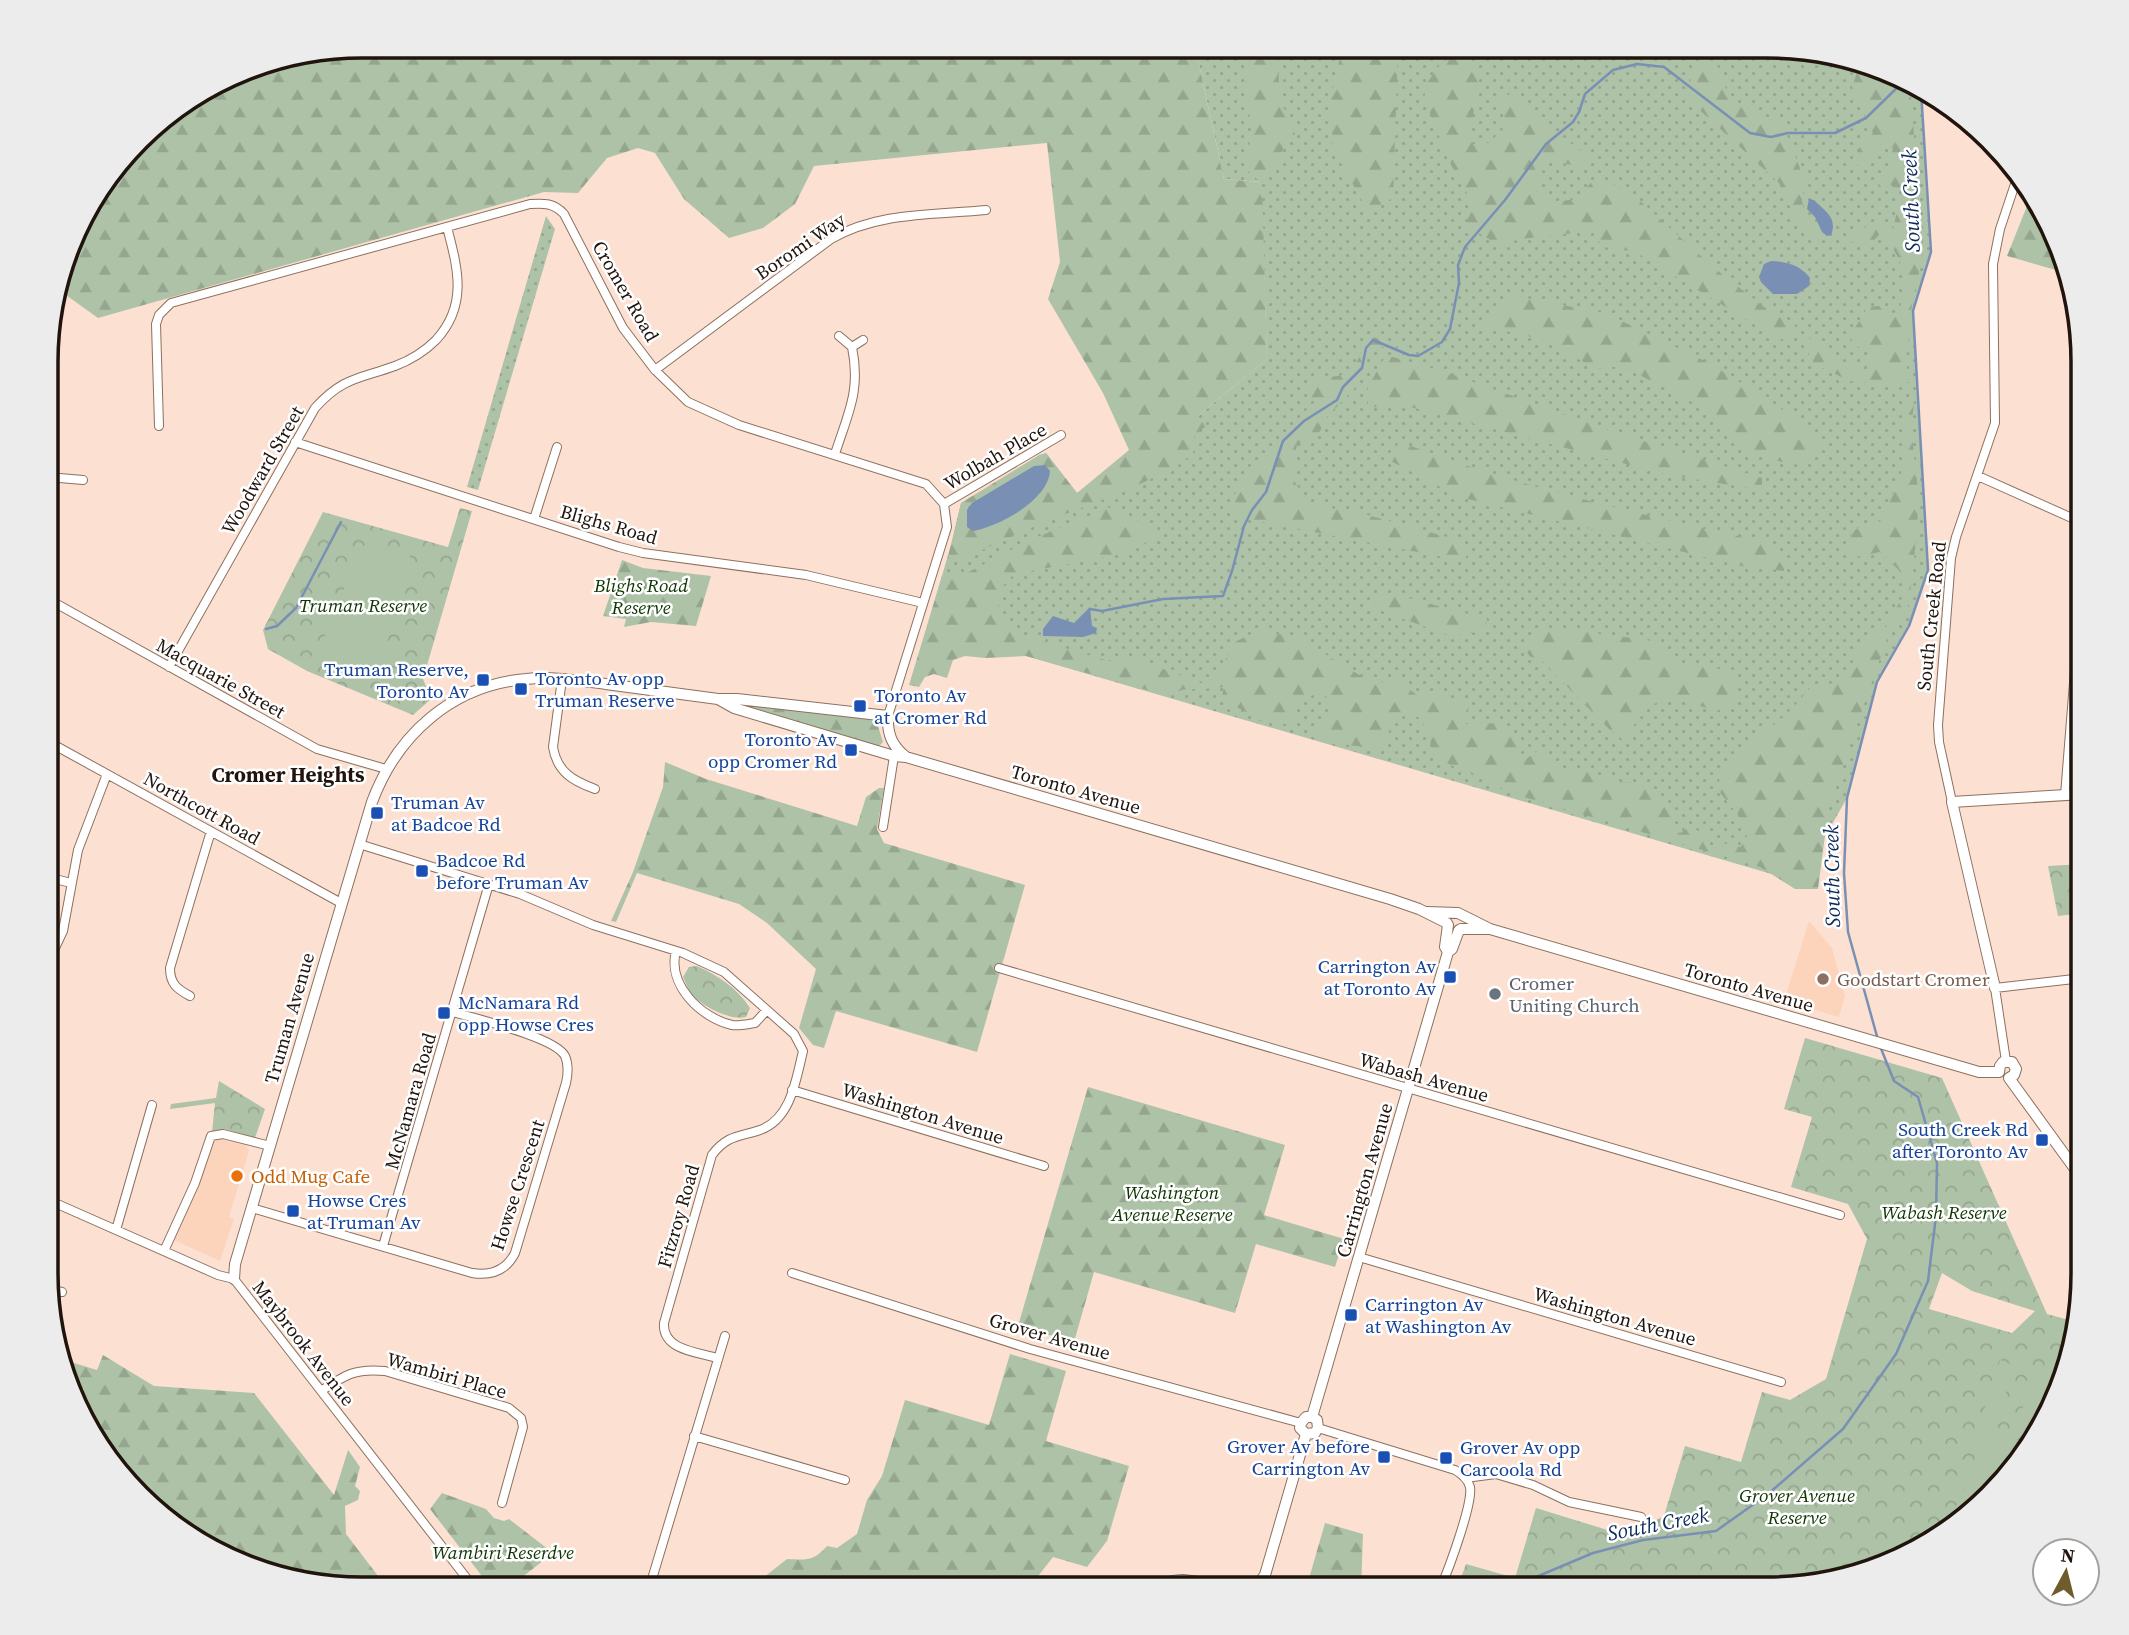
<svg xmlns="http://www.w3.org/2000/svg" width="2129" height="1635" viewBox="0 0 2129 1635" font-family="'Source Serif 4',serif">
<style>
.built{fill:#fcd4bc}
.grass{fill:url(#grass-dots)}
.forest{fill:url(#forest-firs);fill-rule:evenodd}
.park{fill:url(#park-crowns);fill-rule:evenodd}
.pitch{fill:#aec2a8}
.water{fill:#7990b4}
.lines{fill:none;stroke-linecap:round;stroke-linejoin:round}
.stream{stroke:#7990b4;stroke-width:2.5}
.minor-casing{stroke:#8d705f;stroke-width:10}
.tertiary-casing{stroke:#8d705f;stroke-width:12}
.minor{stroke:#fff;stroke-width:8}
.tertiary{stroke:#fff;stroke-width:10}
.transit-dot{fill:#1a4fb4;stroke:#fff;stroke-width:2.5}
.education-dot{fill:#8d6e63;stroke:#fff;stroke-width:2.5}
.worship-dot{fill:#6b7280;stroke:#fff;stroke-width:2.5}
.food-dot{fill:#e8710a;stroke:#fff;stroke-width:2.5}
.labels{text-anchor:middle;stroke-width:5;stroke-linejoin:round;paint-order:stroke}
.street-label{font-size:19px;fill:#20140d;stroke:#fff}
.park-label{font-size:19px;font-style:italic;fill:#0e3400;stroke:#fff}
.transit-label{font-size:19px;fill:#164399;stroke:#fff;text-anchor:start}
.education-label{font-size:19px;fill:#785e54;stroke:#fff;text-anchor:start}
.worship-label{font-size:19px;fill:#5b616d;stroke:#fff;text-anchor:start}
.food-label{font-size:19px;fill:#c56008;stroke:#fff;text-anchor:start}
.water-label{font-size:21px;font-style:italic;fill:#0c2b59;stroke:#fff}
.neighbourhood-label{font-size:21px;font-weight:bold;fill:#20140d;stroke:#fff}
.rim{fill:none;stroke:#20140d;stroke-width:3.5}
</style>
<defs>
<pattern id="grass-dots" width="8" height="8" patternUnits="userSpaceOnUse" patternTransform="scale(1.75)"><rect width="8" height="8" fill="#aec2a8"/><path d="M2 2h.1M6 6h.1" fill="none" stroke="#95a68f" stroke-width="1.8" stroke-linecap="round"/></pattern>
<pattern id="forest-firs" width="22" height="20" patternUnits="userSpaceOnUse" patternTransform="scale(1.75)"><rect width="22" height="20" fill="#aec2a8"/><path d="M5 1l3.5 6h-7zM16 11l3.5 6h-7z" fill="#95a68f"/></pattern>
<pattern id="park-crowns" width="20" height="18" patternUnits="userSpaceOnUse" patternTransform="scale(1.75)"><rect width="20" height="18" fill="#aec2a8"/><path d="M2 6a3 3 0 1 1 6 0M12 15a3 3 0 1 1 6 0" fill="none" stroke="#95a68f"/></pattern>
</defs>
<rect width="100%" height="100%" fill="#fce1d2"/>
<!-- built -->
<path class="built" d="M1809,921L1832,948L1845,996L1839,1017L1784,1001Z
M220,1137L245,1143L249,1151L229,1217L234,1219L220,1261L174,1240L197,1187L214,1139Z"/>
<!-- grass -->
<path class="grass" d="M1195,46H1788L1888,69L1921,90L1931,252L1913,312L1928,570L1909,626L1877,682L1847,798L1799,882L927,627L953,538L961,503L1046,453L1077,493L1198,416L1267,359L1261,182L1224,179Z
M546,216L555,229L478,490L467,487Z"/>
<!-- forest -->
<path class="forest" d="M362,46H1195L1224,179L1260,182L1246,169L1251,133L1243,46H1277L1280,99L1295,134L1284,147L1275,171L1262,183L1267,359L1198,416L1206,426L1194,436C1200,452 1189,456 1178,465C1119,498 1053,515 993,545C978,551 963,564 948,557L961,503L1039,455L1046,453L1077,493L1129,450L1103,393L1048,299L1060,262L1047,143L814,166L795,204L763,228L729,238L684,199L655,153L638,148L607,158L578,193L544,192L98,318L59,290L88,204L154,124L260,62ZM1034,466L1050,471C1048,494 1016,516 995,523C987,526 975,523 967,522L968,506L972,503Z
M1343,46H1398L1393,198L1368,212L1333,148L1330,99Z
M1450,59H1468L1475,64L1479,82L1471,127L1472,144L1489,143L1507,125L1498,100L1510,94L1589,158L1582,167L1552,161L1538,176L1537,192L1555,202L1577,199L1595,178L1627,189L1713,267L1764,307L1796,324L1787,337L1780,340L1632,250L1616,251L1601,245L1592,231L1519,239L1501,246L1466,226L1471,201L1450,163L1424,99L1427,83L1442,62Z
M1709,60C1724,66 1724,84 1728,98L1783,125L1805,181L1802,201L1806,218L1828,242L1802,232L1779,183L1690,101C1687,84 1691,67 1709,60Z
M1855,62L1888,69L1910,83L1923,255L1912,304L1906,361L1914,404L1911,427L1919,499L1913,573L1907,613L1887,639L1829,804L1818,889H1795L1760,867L1514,794L1438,759L1424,729L1423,718L1393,712L1385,749L1329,743L1316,732L1326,719L1331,707L1323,690L1309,697L1297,708L1295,725L1258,721C1246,709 1233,708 1222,697L1224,687C1201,690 1180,688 1158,693L1026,656L985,658L965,656L953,660L947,678L934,674L925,677L919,687L909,685L942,576H961L1030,540L1116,505L1125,516L1157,527L1158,534L1127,555H1116L1014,574L1001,588L998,609L1001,619L1019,635L1109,661L1134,658L1204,684L1221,674L1231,644L1257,631L1297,637L1374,684L1395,678L1418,696L1437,692L1469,706L1465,724L1501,723L1521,740L1513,755L1522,762L1540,749L1559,763V771L1566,775L1572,767L1585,769L1592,775L1610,780L1640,784L1676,817L1673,830L1680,833L1691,827L1708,836L1709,846L1723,843L1741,847L1750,830L1718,790L1720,775L1755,740L1788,713L1810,688L1846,680L1859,647L1885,628L1907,589L1903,574L1880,552L1851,558L1843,549C1854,527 1857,526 1881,521L1901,475L1905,410L1910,398L1909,382L1893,386L1850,381L1814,364L1806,348L1807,337L1822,346L1838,361L1867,370L1870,353L1854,345L1850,336L1868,307L1879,306L1886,313L1899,314C1906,280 1907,260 1880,234L1868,246L1850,242V236L1867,226L1881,222L1893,229L1902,191L1891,185L1879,186L1889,166L1893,148L1881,144L1861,171L1856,162L1859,148L1873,133L1852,87L1859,67Z
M2031,196L2051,222L2063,272L2007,256Z
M1515,296L1605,313L1711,364L1802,422L1820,441L1821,449L1803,465L1782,462L1752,453L1694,403L1622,366L1597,369L1540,339L1484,326Z
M1370,336L1400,345L1392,349L1377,346L1368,354L1354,389L1327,417L1315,441L1297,444L1292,477L1308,504L1364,514L1458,540L1468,553L1464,561L1231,516L1228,507L1249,467L1262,459L1282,437L1303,420L1306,410L1315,402L1308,396L1313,384L1308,381C1322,372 1336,382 1351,370C1362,361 1359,345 1370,336Z
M1386,355L1445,372L1611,431L1762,478V490L1668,475L1399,404L1368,408V387Z
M1400,442C1519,488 1644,515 1769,543L1783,554L1784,571L1741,566L1460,497L1385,458Z
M622,560L643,568L711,576L696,626L651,622L624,627L626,619L603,616Z
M1376,594L1397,595L1487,619L1485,631L1450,636L1374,608Z
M1553,628L1648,640L1682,663L1725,670L1736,681L1737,696L1733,704L1716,711C1661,694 1659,690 1623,740L1610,730L1539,658L1531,657L1525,651L1524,644L1537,633Z
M732,702L871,718L877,723L883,742L878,747Z
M665,762L706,779L857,826L866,797L879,788H884L877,829L884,843L1025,885L977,1052L836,1011L824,1048L813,1045L799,1028L816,969L767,923L739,904L637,873L616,922L611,921L633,872L663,787Z
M1088,1087L1285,1145L1264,1215L1344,1239L1335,1267L1256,1244L1235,1313L1094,1272L1074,1342L1018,1326Z
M1010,1354L1066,1371L1046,1441L1129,1466L1107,1541L1087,1567L1053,1557L1028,1589H749L787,1559C807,1560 814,1561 827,1546L837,1548L857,1534L867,1500L882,1476L905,1400L989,1425Z
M103,1355L154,1386L254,1393L334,1495L348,1450L360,1467L355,1486L360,1491L358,1500L345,1506L346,1534L388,1589H341L241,1566L154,1511L78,1414L84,1389L71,1385L64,1360L97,1370Z
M442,1493L486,1509L494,1518L504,1521L509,1519L553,1553L507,1589H492L430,1509Z
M1325,1523L1363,1534L1361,1589H1306Z"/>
<!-- park -->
<path class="park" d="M460,508L472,511L423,679L431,699L413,715L307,671L268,649L263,630L323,512L448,547Z
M2083,864V913L2058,916L2048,866Z
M697,966C719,976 737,988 750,1008L746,1017C732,1021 706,1008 694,997C689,993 686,983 683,977L689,967Z
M1805,1038L1942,1078L2047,1314L2076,1322L2059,1395L2005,1481L1907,1557L1767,1589H1457L1466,1564L1515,1578L1536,1508L1627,1536L1664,1516L1685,1446L1741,1462L1762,1392L1790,1400L1826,1379L1867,1239L1848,1204L1791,1187L1812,1117L1784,1109ZM1942,1273L1972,1291L2035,1311L2012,1333L1929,1309Z
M219,1081L265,1109L255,1138L224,1129L212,1132L215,1103L170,1109L171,1104L216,1098Z"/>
<!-- pitch -->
<path class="pitch" d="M368,543L410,556L413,566L376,675L367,681L318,663L316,657L361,548Z
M2000,1360L2015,1366L1998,1416L1984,1411Z
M2040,1365L2064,1375L2059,1395L2038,1430L2017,1422Z
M1984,1429L2019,1440L2033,1438L2005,1481L1955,1520L1956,1506L1969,1476Z"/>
<!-- water -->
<path class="water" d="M1809,199L1814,200C1825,211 1838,218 1831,235L1827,236L1822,232L1815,217L1807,209Z
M1771,261C1787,262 1800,265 1810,278L1809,286L1797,294H1773L1761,282L1759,277L1764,264Z
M1045,465L1050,471C1048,500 1000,526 973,531L967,527V510L972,503L1034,466Z
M1090,607L1092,626L1097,628L1096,633L1083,637L1043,636V629L1053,616L1074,623Z"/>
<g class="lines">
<!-- stream -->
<path class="stream" d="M1090,609L1102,611L1163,599L1223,596L1232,571L1244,526L1252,510L1266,492L1283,441L1304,421L1337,400L1343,387L1362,368L1366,348L1373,340L1409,355L1418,356L1442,342L1450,329L1459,283L1458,265L1465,247L1505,200L1546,144L1573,122L1579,112L1585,94L1613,70L1637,64L1664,67L1750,133L1771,137L1788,133H1835L1866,118L1905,80
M266,629L277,626L296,608L341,522
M1878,1040L1848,932L1844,873L1847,798L1877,682L1909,626L1928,570L1913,311L1931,252L1921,90
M1518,1589L1536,1577L1593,1553L1643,1540L1716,1531L1768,1494L1843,1429L1896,1354L1928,1281L1936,1216L1937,1163L1918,1097L1894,1081L1880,1046"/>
<defs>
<path id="minor" d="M852,347L863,340
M655,370L831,239C877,212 934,215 986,210
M159,426L156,324L159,315L171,303L530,204C544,203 554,203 564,214L623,328L655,370L688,402L739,425L926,484L944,504L947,527L888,716
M295,442L619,547L643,553L806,575L923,603
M835,454C848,413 861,391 852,347L839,336
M1978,476L2083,523
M48,477L83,480
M944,504L1061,435
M534,519L557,447
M48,599L317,749L386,769
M169,667L315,408C343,377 359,379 395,366C411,360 424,352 436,340C468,305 458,269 447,227
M562,679L553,747C557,772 573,781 595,789
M47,741L341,903
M2065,795L2080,608L2083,595
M1952,802L1939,742L1938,725L1951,558L1956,537L1995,423L1993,264L2000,229L2017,178
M883,827L894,756
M359,844L520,894L593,925L683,953L724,972L794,1034L803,1051C796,1080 791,1119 760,1130C739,1137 727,1135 712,1155L664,1323C662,1350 697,1352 717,1358
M47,877L71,883
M676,951C667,985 701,1018 732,1025C739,1026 748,1024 755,1023L767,1010
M53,952L63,931L78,850L107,774
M999,968L1840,1215
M190,996C177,989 170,984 170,968L211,831
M2006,1061L1995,988L2083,978
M792,1090L1044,1166
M46,1199L218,1275L234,1279L475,1589
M252,1208L472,1273C491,1276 506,1271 515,1253L566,1083C568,1074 569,1065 565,1056C555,1037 476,1019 453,1012
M116,1230L152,1105
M383,1246L489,884
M164,1251L195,1183L211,1136L223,1134L270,1146
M1359,1257L1781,1382
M792,1273L1030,1349L1301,1423
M46,1289L62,1292
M321,1391C345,1375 355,1368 385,1371L509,1408L521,1418L523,1427L502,1503
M1318,1428L1455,1470C1462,1474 1468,1479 1470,1487C1473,1504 1448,1571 1440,1589
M694,1436L845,1480
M1465,1478L1496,1474L1533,1485L1569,1502L1641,1517
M649,1589L725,1336"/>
<path id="tertiary" d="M718,699L734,708L894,756L906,757L1390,899L1419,909L1447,923
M1427,912L1458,913L1490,929L1979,1072H1999
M1448,925L1445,947L1448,952
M1461,929H1489
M1995,988L1952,802L2083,794
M1999,1072L2000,1066L2003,1062H2012L2016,1069L2014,1075L2009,1078
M2009,1078L2083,1180
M234,1279L235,1264L372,802C397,735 452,685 526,679C553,676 580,681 606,684C643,689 681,694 718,699H737L888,716C887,734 892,746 906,757
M1312,1417L1448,952L1452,949L1459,930
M1306,1434L1315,1433L1318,1428L1317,1420L1312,1417
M1306,1434L1300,1428L1301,1423L1306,1417H1312
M1156,1589C1177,1573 1199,1582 1223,1589
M1248,1589L1259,1583L1265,1575L1306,1434"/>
</defs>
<!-- minor casing -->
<use href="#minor" class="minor-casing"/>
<!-- tertiary casing -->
<use href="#tertiary" class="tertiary-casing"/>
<!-- minor -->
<use href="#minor" class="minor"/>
<!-- tertiary -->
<use href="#tertiary" class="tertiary"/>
</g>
<!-- markers -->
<g class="transit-dot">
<rect x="476" y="673" width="14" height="14" rx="3.5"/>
<rect x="514" y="682" width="14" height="14" rx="3.5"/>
<rect x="853" y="699" width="14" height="14" rx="3.5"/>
<rect x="844" y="743" width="14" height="14" rx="3.5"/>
<rect x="370" y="806" width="14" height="14" rx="3.5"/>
<rect x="415" y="864" width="14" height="14" rx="3.5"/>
<rect x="1443" y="970" width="14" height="14" rx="3.5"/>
<rect x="437" y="1006" width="14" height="14" rx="3.5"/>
<rect x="2035" y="1133" width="14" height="14" rx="3.5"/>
<rect x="286" y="1204" width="14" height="14" rx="3.5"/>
<rect x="1344" y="1308" width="14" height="14" rx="3.5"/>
<rect x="1377" y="1450" width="14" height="14" rx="3.5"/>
<rect x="1439" y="1451" width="14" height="14" rx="3.5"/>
</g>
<circle class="education-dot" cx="1823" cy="979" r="7"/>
<circle class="worship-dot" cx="1495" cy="994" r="7"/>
<circle class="food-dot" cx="237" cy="1176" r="7"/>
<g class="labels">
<!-- street labels -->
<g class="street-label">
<text transform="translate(800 246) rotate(-34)" y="7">Boromi Way</text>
<text transform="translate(626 291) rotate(60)" y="7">Cromer Road</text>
<text transform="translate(995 456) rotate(-30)" y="7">Wolbah Place</text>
<text transform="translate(262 470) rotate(-60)" y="7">Woodward Street</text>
<text transform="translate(609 524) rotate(16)" y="7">Blighs Road</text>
<text transform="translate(1931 616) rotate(-84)" y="7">South Creek Road</text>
<text transform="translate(221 678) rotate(29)" y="7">Macquarie Street</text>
<text transform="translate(1076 789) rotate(16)" y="7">Toronto Avenue</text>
<text transform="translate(202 808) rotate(29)" y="7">Northcott Road</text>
<text transform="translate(1749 987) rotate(16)" y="7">Toronto Avenue</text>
<text transform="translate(289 1018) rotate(-74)" y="7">Truman Avenue</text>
<text transform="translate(1424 1077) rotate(16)" y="7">Wabash Avenue</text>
<text transform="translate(410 1101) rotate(-74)" y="7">McNamara Road</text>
<text transform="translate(923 1113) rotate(17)" y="7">Washington Avenue</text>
<text transform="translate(1364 1180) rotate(-74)" y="7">Carrington Avenue</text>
<text transform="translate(517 1185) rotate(-72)" y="7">Howse Crescent</text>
<text transform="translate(678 1216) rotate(-74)" y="7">Fitzroy Road</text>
<text transform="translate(1615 1316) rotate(16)" y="7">Washington Avenue</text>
<text transform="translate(1050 1336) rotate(16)" y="7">Grover Avenue</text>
<text transform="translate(304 1343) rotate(52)" y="7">Maybrook Avenue</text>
<text transform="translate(447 1375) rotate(16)" y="7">Wambiri Place</text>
</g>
<!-- park labels -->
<g class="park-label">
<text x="641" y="592">Blighs Road<tspan x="641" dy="22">Reserve</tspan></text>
<text x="363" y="612">Truman Reserve</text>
<text x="1172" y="1199">Washington<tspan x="1172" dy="22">Avenue Reserve</tspan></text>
<text x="1944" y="1219">Wabash Reserve</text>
<text x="1797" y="1502">Grover Avenue<tspan x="1797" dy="22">Reserve</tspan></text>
<text x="503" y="1559">Wambiri Reserdve</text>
</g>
<!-- transit labels -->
<g class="transit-label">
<text x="469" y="676" text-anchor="end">Truman Reserve,<tspan x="469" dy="22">Toronto Av</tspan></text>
<text x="535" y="685">Toronto Av opp<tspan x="535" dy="22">Truman Reserve</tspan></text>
<text x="874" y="702">Toronto Av<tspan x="874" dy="22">at Cromer Rd</tspan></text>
<text x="837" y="746" text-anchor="end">Toronto Av<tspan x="837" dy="22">opp Cromer Rd</tspan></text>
<text x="391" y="809">Truman Av<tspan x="391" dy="22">at Badcoe Rd</tspan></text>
<text x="436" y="867">Badcoe Rd<tspan x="436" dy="22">before Truman Av</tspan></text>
<text x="1436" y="973" text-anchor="end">Carrington Av<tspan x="1436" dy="22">at Toronto Av</tspan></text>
<text x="458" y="1009">McNamara Rd<tspan x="458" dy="22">opp Howse Cres</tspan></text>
<text x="2028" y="1136" text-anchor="end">South Creek Rd<tspan x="2028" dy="22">after Toronto Av</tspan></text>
<text x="307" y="1207">Howse Cres<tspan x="307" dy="22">at Truman Av</tspan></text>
<text x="1365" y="1311">Carrington Av<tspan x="1365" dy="22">at Washington Av</tspan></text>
<text x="1370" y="1453" text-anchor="end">Grover Av before<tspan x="1370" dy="22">Carrington Av</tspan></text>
<text x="1460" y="1454">Grover Av opp<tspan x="1460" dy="22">Carcoola Rd</tspan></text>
</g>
<!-- education labels -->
<g class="education-label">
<text x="1837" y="986">Goodstart Cromer</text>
</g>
<!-- worship labels -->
<g class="worship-label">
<text x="1509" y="990">Cromer<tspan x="1509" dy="22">Uniting Church</tspan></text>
</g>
<!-- food labels -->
<g class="food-label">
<text x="251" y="1183">Odd Mug Cafe</text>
</g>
<!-- water labels -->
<g class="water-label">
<text transform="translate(1911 201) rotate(-92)" y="7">South Creek</text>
<text transform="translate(1832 876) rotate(-91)" y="7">South Creek</text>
<text transform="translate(1658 1524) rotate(-11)" y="7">South Creek</text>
</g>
<!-- neighbourhood labels -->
<g class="neighbourhood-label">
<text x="288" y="782">Cromer Heights</text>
</g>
</g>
<!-- crop -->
<path d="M0 0H2129V1635H0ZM362 58H1767A304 304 0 0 1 2071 362V1273A304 304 0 0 1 1767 1577H362A304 304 0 0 1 58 1273V362A304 304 0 0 1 362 58Z" fill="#edecec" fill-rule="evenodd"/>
<path class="rim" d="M362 58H1767A304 304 0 0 1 2071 362V1273A304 304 0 0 1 1767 1577H362A304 304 0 0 1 58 1273V362A304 304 0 0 1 362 58Z"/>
<!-- north arrow -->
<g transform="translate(2066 1572) rotate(7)"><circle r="33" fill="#ffffff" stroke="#a6a19e" stroke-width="2"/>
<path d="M0-5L12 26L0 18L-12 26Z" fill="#6e5d2b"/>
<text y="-10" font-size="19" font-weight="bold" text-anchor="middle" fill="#20140d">N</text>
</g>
</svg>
